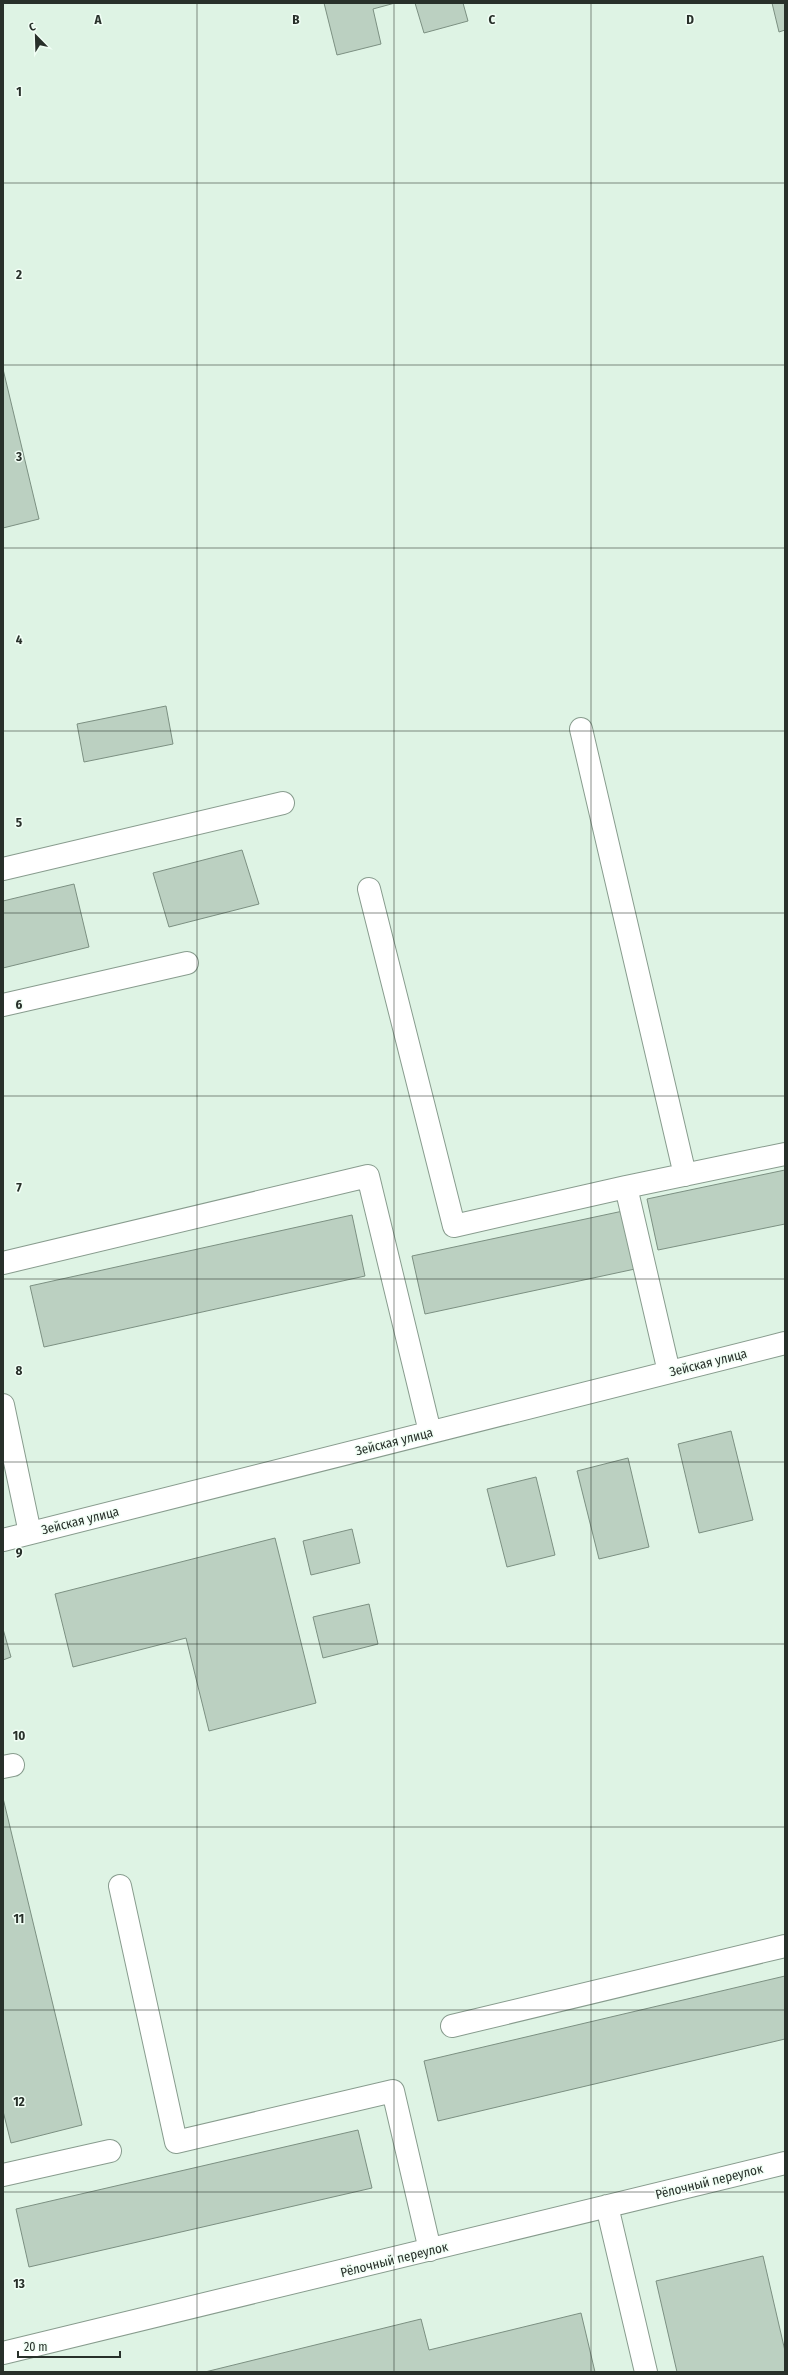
<svg xmlns="http://www.w3.org/2000/svg" width="788" height="2375" viewBox="0 0 788 2375" font-family="'Fira Sans Condensed',sans-serif">
<style>
.building{fill:#bbd0c1;stroke:#7c9082}
.lines{fill:none;stroke-linecap:round;stroke-linejoin:round}
.minor-casing{stroke:#889c8e;stroke-width:24}
.minor{stroke:#fff;stroke-width:22}
.grid{fill:none;stroke:#28302a;stroke-width:1;stroke-opacity:0.55}
.labels{text-anchor:middle;stroke-width:3;stroke-linejoin:round;paint-order:stroke}
.street-label{font-size:13px;fill:#28302a;stroke:#f1fef5}
.grid-label{font-size:13px;text-anchor:middle;font-weight:bold;fill:#28302a;stroke:#f1fef5;stroke-width:3;stroke-linejoin:round;paint-order:stroke}
</style>
<rect width="100%" height="100%" fill="#def3e4"/>
<!-- building -->
<path class="building" d="M324,3H395L373,9L381,44L337,55Z
M415,3H463L468,21L424,33Z
M772,3H785V30L779,32Z
M3,369L39,519L3,528Z
M166,706L173,744L84,762L77,724Z
M242,850L259,904L169,927L153,873Z
M74,884L89,947L3,968V901Z
M785,1170V1224L658,1250L647,1199Z
M623,1211L635,1269L425,1314L412,1256Z
M352,1215L365,1276L44,1347L30,1286Z
M731,1431L753,1520L699,1533L678,1444Z
M628,1458L649,1547L599,1559L577,1471Z
M536,1477L555,1555L507,1567L487,1489Z
M352,1529L360,1563L311,1575L303,1541Z
M275,1538L316,1703L209,1731L186,1638L73,1667L55,1594Z
M369,1604L378,1644L323,1658L313,1617Z
M3,1629L11,1657L3,1660Z
M3,1798L82,2125L11,2143L3,2111Z
M785,1976V2039L438,2121L424,2061Z
M358,2130L372,2188L29,2267L16,2209Z
M763,2256L785,2351V2372H677L656,2281Z
M581,2313L595,2372H205L421,2319L429,2350Z"/>
<g class="lines">
<defs>
<path id="minor" d="M581,729L685,1175
M3,869L283,803
M369,889L454,1226L626,1187L669,1372
M3,1005L187,963
M626,1187L785,1154
M3,1263L368,1176L430,1432
M3,1405L30,1533
M3,1540L785,1343
M3,1767L13,1765
M120,1886L176,2142L393,2091L430,2250
M452,2026L785,1946
M3,2175L110,2151
M607,2206L646,2372
M3,2353L785,2163"/>
</defs>
<!-- minor casing -->
<use href="#minor" class="minor-casing"/>
<!-- minor -->
<use href="#minor" class="minor"/>
</g>
<!-- grid -->
<path class="grid" d="M197,3V2372M394,3V2372M591,3V2372M3,183H785M3,365H785M3,548H785M3,731H785M3,913H785M3,1096H785M3,1279H785M3,1462H785M3,1644H785M3,1827H785M3,2010H785M3,2192H785"/>
<g class="labels">
<!-- street labels -->
<g class="street-label">
<text transform="translate(708 1362) rotate(-14)" y="5">Зейская улица</text>
<text transform="translate(394 1441) rotate(-14)" y="5">Зейская улица</text>
<text transform="translate(80 1520) rotate(-14)" y="5">Зейская улица</text>
<text transform="translate(709 2181) rotate(-14)" y="5">Рёлочный переулок</text>
<text transform="translate(394 2259) rotate(-14)" y="5">Рёлочный переулок</text>
</g>
</g>
<g class="grid-label">
<text x="98" y="24">A</text>
<text x="296" y="24">B</text>
<text x="492" y="24">C</text>
<text x="690" y="24">D</text>
<text x="19" y="96">1</text>
<text x="19" y="279">2</text>
<text x="19" y="461">3</text>
<text x="19" y="644">4</text>
<text x="19" y="827">5</text>
<text x="19" y="1009">6</text>
<text x="19" y="1192">7</text>
<text x="19" y="1375">8</text>
<text x="19" y="1557">9</text>
<text x="19" y="1740">10</text>
<text x="19" y="1923">11</text>
<text x="19" y="2106">12</text>
<text x="19" y="2288">13</text>
</g>
<!-- border -->
<rect width="788" height="2375" fill="none" stroke="#28302a" stroke-width="8"/>
<!-- north arrow -->
<g transform="translate(36 36) rotate(337)" stroke="#f1fef5" stroke-width="3" paint-order="stroke">
<path d="M0-3L7 15L0 10L-7 15Z" fill="#28302a"/>
<text y="-6" font-size="11" font-weight="bold" text-anchor="middle" fill="#28302a">С</text>
</g>
<!-- scale -->
<path d="M18 2351v6h102v-6" fill="none" stroke="#28302a" stroke-width="2"/>
<text x="24" y="2351" font-size="12" fill="#28302a" stroke="#f1fef5" stroke-width="3" paint-order="stroke">20 m</text>
</svg>
